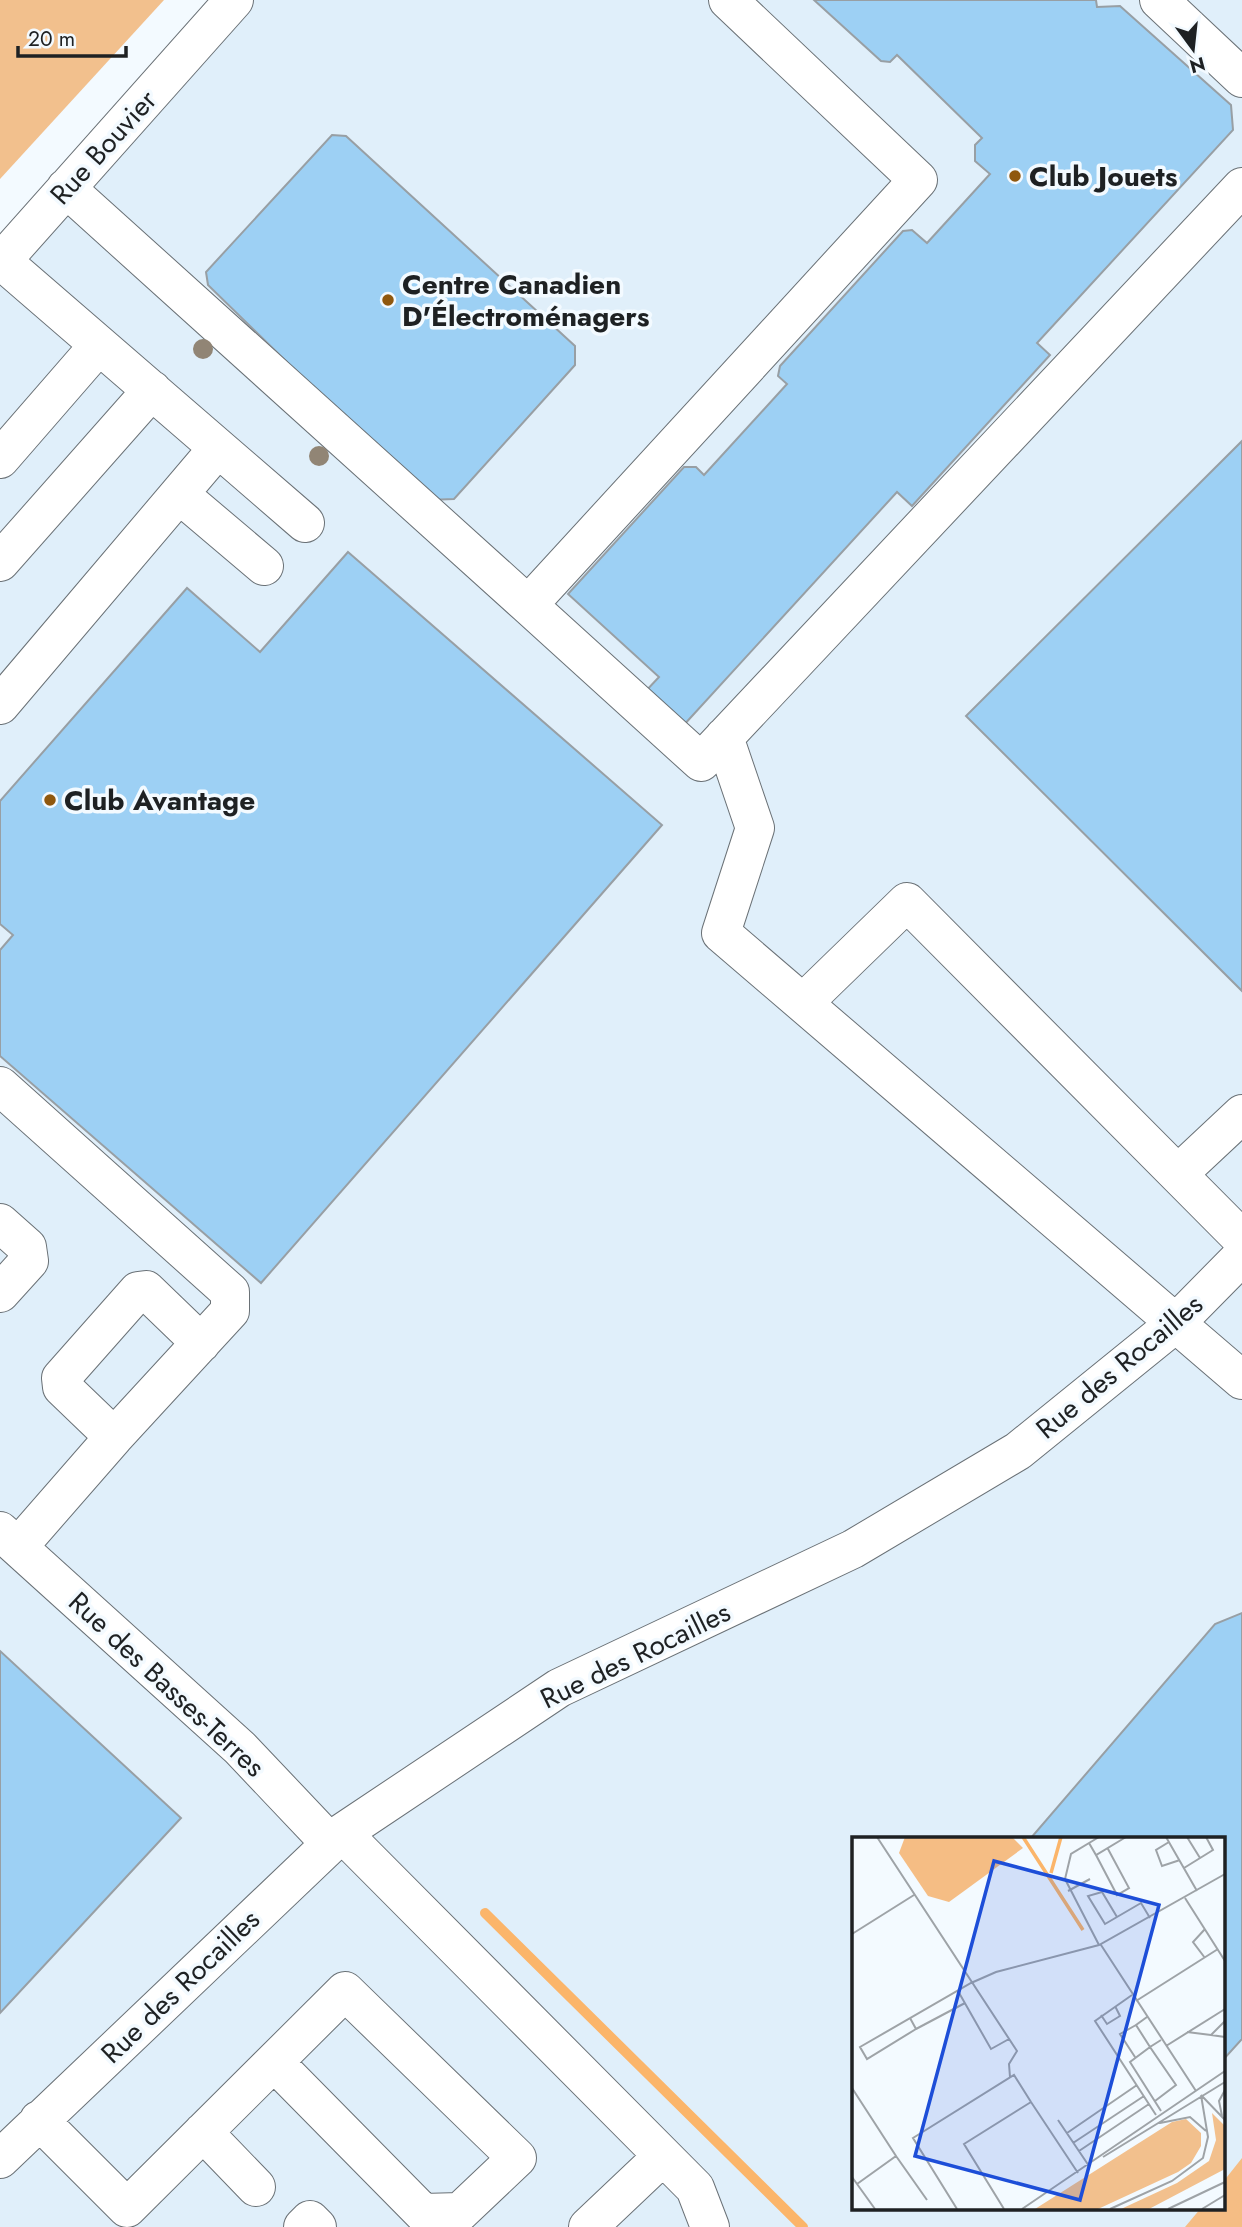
<svg xmlns="http://www.w3.org/2000/svg" width="1242" height="2227" viewBox="0 0 1242 2227" font-family="Jost,sans-serif">
<style>
.built{fill:#e0effa;fill-rule:evenodd}
.green{fill:#f2c08d}
.forest{fill:#f5bd84}
.lines{fill:none;stroke-linecap:round;stroke-linejoin:round}
.stream{stroke:#fbb56a;stroke-width:10}
.building{fill:#9dd0f4;stroke:#989fa4;stroke-width:2}
.minor-casing{stroke:#6a7176;stroke-width:40}
.minor{stroke:#fff;stroke-width:38}
.tree{fill:#918575}
.poi-dot{fill:#8f580f;stroke:#f3faff;stroke-width:2.5}
.labels{text-anchor:middle;stroke-width:7;stroke-linejoin:round;paint-order:stroke}
.street-label{font-size:28px;fill:#1e2123;stroke:#f3faff}
.poi-label{font-size:28px;font-weight:bold;fill:#1e2123;stroke:#f3faff;text-anchor:start}
.inset-river{fill:none;stroke:#fbb56a;stroke-width:3.5}
.inset-road{fill:none;stroke:#9ea3a7;stroke-width:2}
.view{fill:#1d4ed8;fill-opacity:0.15;stroke:#1d4ed8;stroke-width:3.5}
.inset-edge{fill:none;stroke:#1e2123;stroke-width:3.5}
</style>
<rect width="100%" height="100%" fill="#f3faff"/>
<!-- built -->
<path class="built" d="M234,0H1242V2227H0V263ZM853,1839H1223V2208H853Z"/>
<!-- green -->
<path class="green" d="M0,0H164L0,179Z"/>
<!-- forest -->
<path class="forest" d="M1242,2158V2227H1185L1201,2208H1223V2182Z"/>
<g class="lines">
<!-- stream -->
<path class="stream" d="M485,1913L803,2227"/>
</g>
<!-- building -->
<path class="building" d="M814,0H1096L1097,7L1120,6L1231,105L1233,130L1037,343L1050,355L912,506L897,492L682,727L644,693L659,677L568,594L684,467H696L704,475L787,384L778,376L780,366L903,231L912,230L927,243L990,174L975,161V145L982,138L897,55L890,62L881,61Z
M332,135L346,136L575,346V365L454,499L428,500L208,285L206,272Z
M1242,441V991L966,716Z
M348,552L662,825L261,1283L0,1056V950L13,935L0,924V801L187,588L260,652Z
M1242,1613V2039L1223,2060V1839H1030L1215,1624Z
M0,1651L181,1818L0,2013Z"/>
<g class="lines">
<defs>
<path id="minor" d="M1159,0L1242,78
M66,188L528,605L918,180L728,0
M2,261L305,523
M0,263L234,0
M0,459L99,345
M179,494L264,566
M0,562L152,390
M528,605L701,762L1242,187
M0,705L218,448
M724,737L755,828L721,933L1242,1380
M803,1003L907,902L1242,1239
M0,1086L230,1292V1311L114,1437L18,1547
M1178,1174L1242,1114
M0,1223L27,1247L29,1261L0,1293
M114,1437L62,1387L61,1378L138,1291L146,1290L201,1343
M0,1531L240,1748L330,1843
M342,1833L695,2188L710,2227
M39,2120L127,2208L345,1991L517,2158L460,2212L423,2213L274,2062
M203,2132L256,2187
M0,2159L342,1833L559,1688L853,1549L1018,1451L1176,1323L1242,1256
M303,2227L310,2220L317,2227
M588,2227L663,2156"/>
</defs>
<!-- minor casing -->
<use href="#minor" class="minor-casing"/>
<!-- minor -->
<use href="#minor" class="minor"/>
</g>
<!-- trees -->
<g class="tree">
<circle cx="203" cy="349" r="10"/>
<circle cx="319" cy="456" r="10"/>
</g>
<!-- markers -->
<g class="poi-dot">
<circle cx="1015" cy="176" r="7"/>
<circle cx="388" cy="300" r="7"/>
<circle cx="50" cy="800" r="7"/>
</g>
<g class="labels">
<!-- street labels -->
<g class="street-label">
<text transform="translate(103 147) rotate(-48)" y="10">Rue Bouvier</text>
<text transform="translate(1119 1366) rotate(-40)" y="10">Rue des Rocailles</text>
<text transform="translate(635 1655) rotate(-26)" y="10">Rue des Rocailles</text>
<text transform="translate(167 1684) rotate(43)" y="10">Rue des Basses-Terres</text>
<text transform="translate(180 1986) rotate(-44)" y="10">Rue des Rocailles</text>
</g>
<!-- poi labels -->
<g class="poi-label">
<text x="1029" y="186">Club Jouets</text>
<text x="402" y="294">Centre Canadien<tspan x="402" dy="32">D'Électroménagers</tspan></text>
<text x="64" y="810">Club Avantage</text>
</g>
</g>
<!-- overview -->
<g transform="translate(852 1837)">
<rect width="373" height="373" fill="#f3faff"/>
<path d="M360,276L373,289V332L297,372H269L325,346L357,324L364,303ZM334,282L349,296V309L339,326L326,335L246,372H183L320,285Z" fill="#f2c08d"/>
<path d="M53,0H160L171,11L97,65L76,59L47,16Z" fill="#f5bd84"/>
<path class="inset-river" d="M171,0L231,93M199,36L209,0"/>
<path class="inset-road" d="M25,0L165,214L157,227L158,240M247,0L219,17L213,42L247,108M314,0L345,54M335,0L348,21M317,5L304,13L310,29L328,23M237,6L244,18L274,0M244,18L265,58L277,51L256,12M332,31L361,13L354,0M216,54L238,42M333,61L373,124M265,80L250,55L236,59L253,87L289,66L298,81M0,97L62,58M249,108L344,254M353,121L341,105L353,92M106,154L139,212L157,202M280,158L243,184L304,278M284,164L366,112M249,178L255,187L268,179L263,169M295,180L284,188L298,210L278,225L309,274M58,181L64,192L15,222L8,210L119,146L144,135L247,108L373,37M373,184L359,198L373,200M64,192L113,166M335,195L359,198M314,209L373,172M283,220L268,197L284,188M0,251L44,319L5,347M349,258L373,283M303,264L324,248L298,210L309,203M370,279L367,264L373,253M206,283L237,329M308,286L338,280L354,294M215,296L285,248M221,306L292,259M227,314L297,267M44,319L75,363M251,320L373,245M0,340L23,372M105,372L61,301L162,238L179,265M152,372L112,307L179,265L226,336M170,372L373,234M258,372L320,344L351,321L356,300L349,258M316,372L373,345M350,372L373,358"/>
<path class="view" d="M142,24L307,68L228,363L63,319Z"/>
<rect width="373" height="373" class="inset-edge"/>
</g>
<!-- north arrow -->
<g transform="translate(1193 49) rotate(165)" stroke="#f3faff" stroke-width="5" paint-order="stroke">
<path d="M0-5L12 26L0 18L-12 26Z" fill="#1e2123"/>
<text y="-10" font-size="19" font-weight="bold" text-anchor="middle" fill="#1e2123">N</text>
</g>
<!-- scale -->
<path d="M18 46v10h108v-10" fill="none" stroke="#1e2123" stroke-width="3.5"/>
<text x="28" y="46" font-size="21" fill="#1e2123" stroke="#f3faff" stroke-width="5" paint-order="stroke">20 m</text>
</svg>
